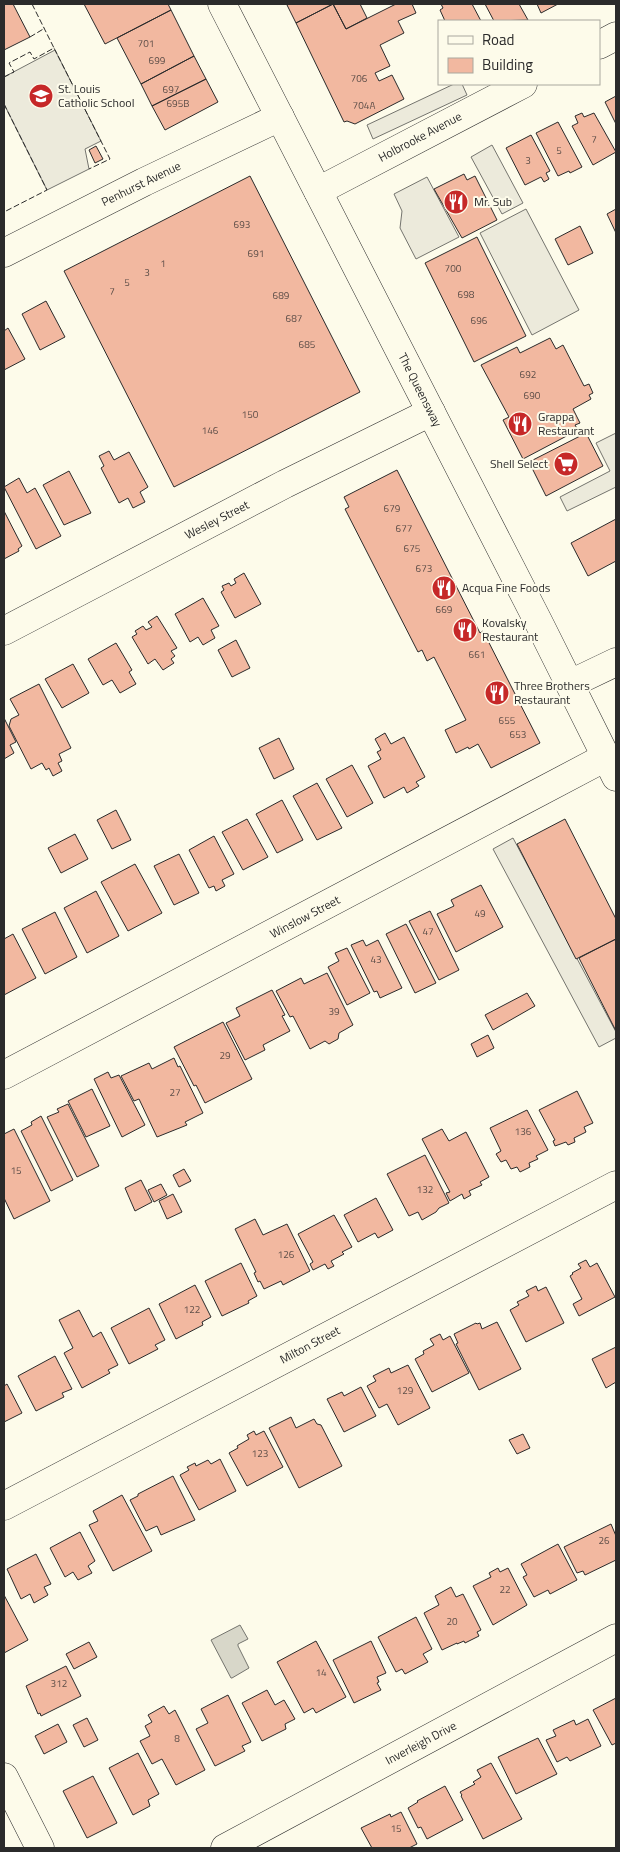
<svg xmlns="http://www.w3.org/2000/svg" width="620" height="1852" viewBox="0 0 620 1852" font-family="'Titillium Web',sans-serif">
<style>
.parking{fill:#eceadb;stroke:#74746e}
.water{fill:#d8d7c9;stroke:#74746e}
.building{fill:#f2b8a0;stroke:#2b2b2b}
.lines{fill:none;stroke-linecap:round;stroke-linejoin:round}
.minor-casing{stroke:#2b2b2b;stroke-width:29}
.major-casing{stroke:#2b2b2b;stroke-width:29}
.minor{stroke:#fdfbea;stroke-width:28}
.major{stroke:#fdfbea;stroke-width:28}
.fence{stroke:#2b2b2b;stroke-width:1;stroke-dasharray:6 2.5;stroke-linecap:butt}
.labels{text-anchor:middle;stroke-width:4;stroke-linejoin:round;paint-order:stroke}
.number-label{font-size:10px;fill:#5d4e48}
.poi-label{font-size:12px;fill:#2b2b2b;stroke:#fdfbea;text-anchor:start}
.street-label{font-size:12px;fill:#2b2b2b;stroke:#fdfbea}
</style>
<rect width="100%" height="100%" fill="#fdfbea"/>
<!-- parking -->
<path class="parking" d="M55,50L101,141L85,149L89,169L47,190L4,104V77Z
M454,84H462L467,95L373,139L367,125Z
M492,145L523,203L502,214L471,157Z
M427,177L459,237L416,259L400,228L402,211L394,194Z
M526,209L579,310L532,335L480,233Z
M616,433V487L567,511L560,497L610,471L596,443Z
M513,838L616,1032V1038L599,1047L493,849Z"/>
<!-- water -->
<path class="water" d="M240,1625L248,1639L238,1644V1646L249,1668L232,1678H231L211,1640Z"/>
<!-- building -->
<path class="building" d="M4,4H13L30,37L4,50Z
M84,4H168L171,10L105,44Z
M290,4H360L367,18L346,29L333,4L296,23L287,5Z
M333,4L346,29L396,4H412L416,13L398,21L404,33L380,45L390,66L375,73L379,81L392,75L404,99L355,124L347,121L344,122L296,23Z
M441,4H472L481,21H445L440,10L443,8Z
M485,4H519L528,20L494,21Z
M537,4H558L541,13Z
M171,10L194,56L141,84L117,38Z
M194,56L206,79L152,106L141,84Z
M206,79L218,102L165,130L152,106Z
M616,96V124L605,102Z
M582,113L584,117L594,113L616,152L593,165L572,126L578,123L575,116Z
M558,122L582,167L570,173L569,171L558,176L536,133Z
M531,135L550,171L546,173L549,179L544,182L541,177L525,185L506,148Z
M96,146L103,159L95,163L89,150Z
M464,174L467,180L475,176L497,220L462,238L434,189Z
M250,176L360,392L174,487L64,271Z
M616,209V233L607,214Z
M580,226L593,253L568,265L555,239Z
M477,237L526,336L474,362L425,263Z
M46,301L65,337L40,350L22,314Z
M8,328L25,359L4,370V331Z
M550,338L556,349L563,345L584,386L589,384L593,393L589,395L591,399L573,409L580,423L575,425L578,430L523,459L503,420L509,417L481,365L517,347L520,353Z
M586,433L603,466L546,496L529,462Z
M109,451L114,460L129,452L148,487L140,492L145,502L133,508L128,498L119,503L101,468L104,466L99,456Z
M397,470L480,633L483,631L540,743L491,768L478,744L469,749L468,747L456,753L445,730L466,720L434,657L427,661L422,650L418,652L345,509L349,507L344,497Z
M69,471L91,513L64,525L43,485Z
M19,478L27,493L35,488L61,536L36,549L4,487Z
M4,511L22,546L18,549L19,551L4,559Z
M616,519V561L588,576L571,543Z
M244,573L261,604L235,618L221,592L224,590L222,586L229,583L231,586L236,583L234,579Z
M203,598L219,626L211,630L215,638L203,645L198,637L190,642L175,614Z
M157,616L177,648L171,651L175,656L171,659L174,663L163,670L155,659L148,664L132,637L137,634L135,631L143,626L146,630L152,627L148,622Z
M236,640L250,668L232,677L218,650Z
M116,643L132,670L129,672L136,684L120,693L112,680L103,685L88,659Z
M73,664L89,693L62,708L45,679Z
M39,684L71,748L59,754L62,761L58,763L62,771L53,776L49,768L46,770L42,763L31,769L9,726L11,719L19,715L10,699Z
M4,718L16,742L10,745L14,753L4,759Z
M385,733L391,744L404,737L425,777L416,782L419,786L407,793L404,787L384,798L368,766L381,759L377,752L381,750L375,739Z
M279,738L294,769L274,779L259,748Z
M352,765L373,803L347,817L326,779Z
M317,783L342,828L317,840L293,796Z
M282,800L303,840L277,853L256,814Z
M116,810L131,840L112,849L97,820Z
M247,819L268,857L243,870L222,832Z
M565,819L616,919V939L576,959L517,844Z
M75,834L88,859L61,873L48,848Z
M214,836L234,874L222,880L225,886L216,891L214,886L209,888L189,850Z
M179,854L199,893L174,905L154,866Z
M135,864L162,913L128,931L101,882Z
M481,885L503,927L456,952L437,914L454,906L451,900Z
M96,891L119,936L87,953L64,908Z
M430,911L459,970L439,980L409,921Z
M55,912L77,957L45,974L22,929Z
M406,924L436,983L415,993L386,934Z
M13,934L36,978L4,995V939Z
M616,939V1031L579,958Z
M363,940L366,946L378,940L402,988L380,998L377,991L374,992L351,945Z
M347,948L370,993L347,1005L328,967L339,961L335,953Z
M327,973L353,1025L339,1033L338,1039L329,1044L325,1041L310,1049L293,1016L290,1017L276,991L301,978L304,984Z
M272,990L285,1015L282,1016L290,1031L263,1045L265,1050L245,1060L226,1023L240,1016L236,1008Z
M527,993L535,1006L493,1030L485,1015Z
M223,1022L252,1079L205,1103L196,1085L194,1086L174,1047Z
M488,1035L494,1048L477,1057L471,1044Z
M174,1058L178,1067L180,1066L203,1113L185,1122L187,1125L157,1137L139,1099L134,1101L121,1076L149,1063L152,1069Z
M108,1072L111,1078L119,1075L145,1125L122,1137L94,1079Z
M92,1089L110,1126L86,1137L68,1101Z
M577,1091L593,1123L584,1127L586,1132L574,1138L575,1142L568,1145L566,1142L555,1146L553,1141L555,1140L539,1110Z
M68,1104L99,1166L77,1177L47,1117L59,1112L57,1109Z
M527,1110L548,1150L536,1156L538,1159L529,1163L530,1167L520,1172L517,1167L511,1169L506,1160L501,1162L496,1154L501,1151L490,1128Z
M41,1116L73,1180L51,1191L21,1131L32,1125L31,1122Z
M14,1129L50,1201L14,1219L4,1198V1134Z
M442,1129L449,1141L466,1132L489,1177L480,1182L482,1185L469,1191L471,1195L464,1199L462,1194L450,1201L446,1193L450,1192L422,1139Z
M425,1155L449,1203L439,1208L436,1212L422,1220L418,1212L409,1216L387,1174Z
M184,1169L191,1181L179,1187L173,1175Z
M141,1180L152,1202L135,1211L125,1188Z
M161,1184L167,1195L154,1202L148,1190Z
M173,1194L182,1212L167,1219L159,1201Z
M376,1198L393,1230L378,1238L375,1233L358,1242L344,1215Z
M334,1215L352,1247L342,1252L344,1254L331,1261L334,1266L328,1269L325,1264L313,1270L310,1264L313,1262L298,1234Z
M255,1219L263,1235L287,1224L310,1271L283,1285L281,1281L264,1289L260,1281L258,1282L254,1273L256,1272L235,1229Z
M586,1260L590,1267L597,1263L615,1297L579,1316L573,1304L582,1299L570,1276L573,1274L572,1273L581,1268L578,1264Z
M241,1263L257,1296L248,1301L249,1303L222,1316L205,1281Z
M195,1285L211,1317L202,1322L203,1325L176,1339L159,1304Z
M536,1286L538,1291L546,1287L564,1323L526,1342L510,1310L519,1305L517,1302L529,1296L526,1291Z
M149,1308L165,1340L155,1345L158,1349L129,1364L111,1328Z
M79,1310L93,1337L101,1332L118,1365L108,1370L110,1373L82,1388L64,1353L73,1348L59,1320Z
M497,1322L521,1369L479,1390L456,1344L458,1343L454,1334L476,1323L477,1324L480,1323L482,1329Z
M440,1334L443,1340L450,1336L469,1373L432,1392L415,1359L424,1354L423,1351L434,1345L430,1339Z
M616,1347V1382L606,1388L592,1359Z
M55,1356L72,1389L62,1393L64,1397L36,1411L18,1376Z
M408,1365L430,1408L398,1425L387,1404L379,1408L367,1386L376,1381L373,1376L389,1368L391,1373Z
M7,1384L22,1413L4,1422V1386Z
M361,1387L376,1416L344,1432L327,1399L342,1392L344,1396Z
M291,1417L296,1428L314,1419L317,1424L321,1425L342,1466L299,1488L269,1428Z
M254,1431L256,1435L264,1431L283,1467L247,1486L229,1453L238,1448L237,1446L249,1439L247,1435Z
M523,1434L530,1448L517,1454L509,1440Z
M220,1459L236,1491L199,1510L180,1475L189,1470L187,1467L195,1463L196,1466L208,1460L211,1464Z
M173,1476L195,1520L161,1535L157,1526L146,1531L130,1500L138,1496V1494Z
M122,1495L152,1551L113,1571L89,1525L98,1521L93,1511Z
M611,1524L616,1536V1560L585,1575L583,1571L577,1573L564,1547Z
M80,1532L95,1561L88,1566L92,1573L78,1580L73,1572L65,1577L50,1548Z
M558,1544L577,1580L550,1594L548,1590L534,1597L523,1577L527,1575L521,1564Z
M36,1554L51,1584L44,1587L48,1595L34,1603L30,1594L21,1599L7,1569Z
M498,1568L500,1572L508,1568L527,1605L493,1625L473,1586L491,1577L489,1573Z
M451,1587L456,1597L463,1594L481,1630L477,1632L479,1636L465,1643L464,1641L457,1644V1643L442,1650L424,1613L439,1605L435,1596Z
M4,1595L28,1640L4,1653Z
M416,1617L432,1649L423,1654L428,1662L405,1674L402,1669L396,1672L378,1637Z
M316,1641L346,1697L316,1713L313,1708L304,1713L277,1662Z
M371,1641L386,1673L377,1677L379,1682L377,1683L381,1690L354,1703L333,1660Z
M89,1642L97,1657L74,1669L66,1654Z
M66,1666L81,1696L41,1716L40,1713L38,1714L26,1686Z
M267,1690L275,1705L284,1700L295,1719L285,1724L286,1729L262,1741L242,1703Z
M228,1695L251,1742L242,1746L245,1751L215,1766L196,1729L208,1723L201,1709Z
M616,1698V1743L612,1745L593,1710Z
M164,1706L169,1714L175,1710L205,1770L176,1785L162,1759L152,1764L140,1741L150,1736L145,1726L152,1722L148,1715Z
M87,1718L98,1740L84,1747L73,1725Z
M588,1719L601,1746L570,1761L567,1757L557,1762L546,1740L556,1736L553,1730L574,1720L576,1725Z
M58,1724L67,1742L44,1754L35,1736Z
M538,1738L557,1774L516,1794L498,1757Z
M138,1753L159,1794L148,1800L150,1806L133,1815L109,1768Z
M491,1763L522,1819L483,1839L461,1796L462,1795L460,1792L475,1784L473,1782L481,1777L477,1770Z
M93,1776L117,1823L87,1838L63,1791Z
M445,1786L463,1820L427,1839L421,1827L418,1828L408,1808L418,1802L417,1801Z
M401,1812L417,1844L409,1848H372L361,1828L390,1814L391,1817Z"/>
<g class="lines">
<defs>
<path id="minor" d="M599,45L616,36
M318,191L523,84
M4,253L144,182L280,117
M4,631L285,484L431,412
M570,684L616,662
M4,1075L606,757
M4,1506L616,1185
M4,1777L40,1848
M225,1848L616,1638"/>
<path id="major" d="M222,4L540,625L616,777"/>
</defs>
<!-- minor casing -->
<use href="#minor" class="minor-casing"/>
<!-- major casing -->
<use href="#major" class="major-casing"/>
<!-- minor -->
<use href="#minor" class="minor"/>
<!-- major -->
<use href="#major" class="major"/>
<!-- fence -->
<path class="fence" d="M32,4L54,48
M30,37L45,28
M4,77L14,72L9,63L30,52L34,59L54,48L110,159L89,169
M4,104L47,190L4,212"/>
</g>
<!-- icons -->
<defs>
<symbol id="school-disc" viewBox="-11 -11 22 22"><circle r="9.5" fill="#c62828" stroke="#fdfbea"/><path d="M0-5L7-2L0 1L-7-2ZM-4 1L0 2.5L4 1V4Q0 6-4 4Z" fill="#fff"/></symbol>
<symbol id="restaurant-disc" viewBox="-11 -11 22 22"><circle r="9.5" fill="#c62828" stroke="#fdfbea"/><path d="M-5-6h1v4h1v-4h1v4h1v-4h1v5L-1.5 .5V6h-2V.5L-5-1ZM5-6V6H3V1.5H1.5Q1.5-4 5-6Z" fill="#fff"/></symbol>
<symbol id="supermarket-disc" viewBox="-11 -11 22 22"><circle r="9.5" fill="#c62828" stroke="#fdfbea"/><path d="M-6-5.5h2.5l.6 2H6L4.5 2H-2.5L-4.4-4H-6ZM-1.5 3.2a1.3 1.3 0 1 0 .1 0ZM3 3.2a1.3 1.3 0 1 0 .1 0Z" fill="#fff"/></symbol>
</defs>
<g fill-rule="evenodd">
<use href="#school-disc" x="27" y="82" width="28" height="28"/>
<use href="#restaurant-disc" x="442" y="188" width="28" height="28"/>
<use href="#restaurant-disc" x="506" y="410" width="28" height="28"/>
<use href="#supermarket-disc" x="552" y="450" width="28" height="28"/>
<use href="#restaurant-disc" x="430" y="574" width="28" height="28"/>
<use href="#restaurant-disc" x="451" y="616" width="28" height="28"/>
<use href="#restaurant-disc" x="483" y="679" width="28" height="28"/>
</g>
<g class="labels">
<!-- number labels -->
<g class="number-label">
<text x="146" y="47">701</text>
<text x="157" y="64">699</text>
<text x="359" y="82">706</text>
<text x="171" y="93">697</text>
<text x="178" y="107">695B</text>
<text x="364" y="109">704A</text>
<text x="594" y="143">7</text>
<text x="559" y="154">5</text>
<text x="528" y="164">3</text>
<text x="242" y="228">693</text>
<text x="256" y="257">691</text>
<text x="163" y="267">1</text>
<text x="453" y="272">700</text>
<text x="147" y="276">3</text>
<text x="127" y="286">5</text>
<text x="112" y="295">7</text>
<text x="466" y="298">698</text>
<text x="281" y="299">689</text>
<text x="294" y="322">687</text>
<text x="479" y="324">696</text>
<text x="307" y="348">685</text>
<text x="528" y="378">692</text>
<text x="532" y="399">690</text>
<text x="250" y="418">150</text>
<text x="210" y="434">146</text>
<text x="392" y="512">679</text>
<text x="404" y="532">677</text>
<text x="412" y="552">675</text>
<text x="424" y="572">673</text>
<text x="444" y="613">669</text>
<text x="477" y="658">661</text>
<text x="507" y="724">655</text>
<text x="518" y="738">653</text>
<text x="480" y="917">49</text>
<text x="428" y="935">47</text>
<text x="376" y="963">43</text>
<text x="334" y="1015">39</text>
<text x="225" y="1059">29</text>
<text x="175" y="1096">27</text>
<text x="523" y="1135">136</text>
<text x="16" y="1174">15</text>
<text x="425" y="1193">132</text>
<text x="286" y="1258">126</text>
<text x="192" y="1313">122</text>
<text x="405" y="1394">129</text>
<text x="260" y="1457">123</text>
<text x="604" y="1544">26</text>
<text x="505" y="1593">22</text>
<text x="452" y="1625">20</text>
<text x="321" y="1676">14</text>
<text x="59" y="1687">312</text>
<text x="177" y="1742">8</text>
<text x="396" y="1832">15</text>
</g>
<!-- poi labels -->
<g class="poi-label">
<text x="58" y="93">St. Louis<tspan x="58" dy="14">Catholic School</tspan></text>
<text x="474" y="206">Mr. Sub</text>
<text x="538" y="421">Grappa<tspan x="538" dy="14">Restaurant</tspan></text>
<text x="548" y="468" text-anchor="end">Shell Select</text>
<text x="462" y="592">Acqua Fine Foods</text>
<text x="482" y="627">Kovalsky<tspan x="482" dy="14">Restaurant</tspan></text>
<text x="514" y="690">Three Brothers<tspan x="514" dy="14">Restaurant</tspan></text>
</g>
<!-- street labels -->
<g class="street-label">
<text transform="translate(420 137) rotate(-28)" y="4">Holbrooke Avenue</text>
<text transform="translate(141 184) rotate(-26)" y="4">Penhurst Avenue</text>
<text transform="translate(420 390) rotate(63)" y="4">The Queensway</text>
<text transform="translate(217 520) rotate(-27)" y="4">Wesley Street</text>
<text transform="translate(305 917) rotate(-28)" y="4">Winslow Street</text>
<text transform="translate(310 1345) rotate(-28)" y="4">Milton Street</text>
<text transform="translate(421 1743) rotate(-28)" y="4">Inverleigh Drive</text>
</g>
</g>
<!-- border -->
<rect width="620" height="1852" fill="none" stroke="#2b2b2b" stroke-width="10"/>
<!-- legend -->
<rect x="438" y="20" width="162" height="65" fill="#fdfbea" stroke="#a9a89e"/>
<rect x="448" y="36" width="25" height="8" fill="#fdfbea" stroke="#a9a89e"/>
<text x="482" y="45" font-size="15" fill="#2b2b2b">Road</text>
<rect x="448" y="58" width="25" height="15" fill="#f2b8a0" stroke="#a9a89e"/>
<text x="482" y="70" font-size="15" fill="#2b2b2b">Building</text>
</svg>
